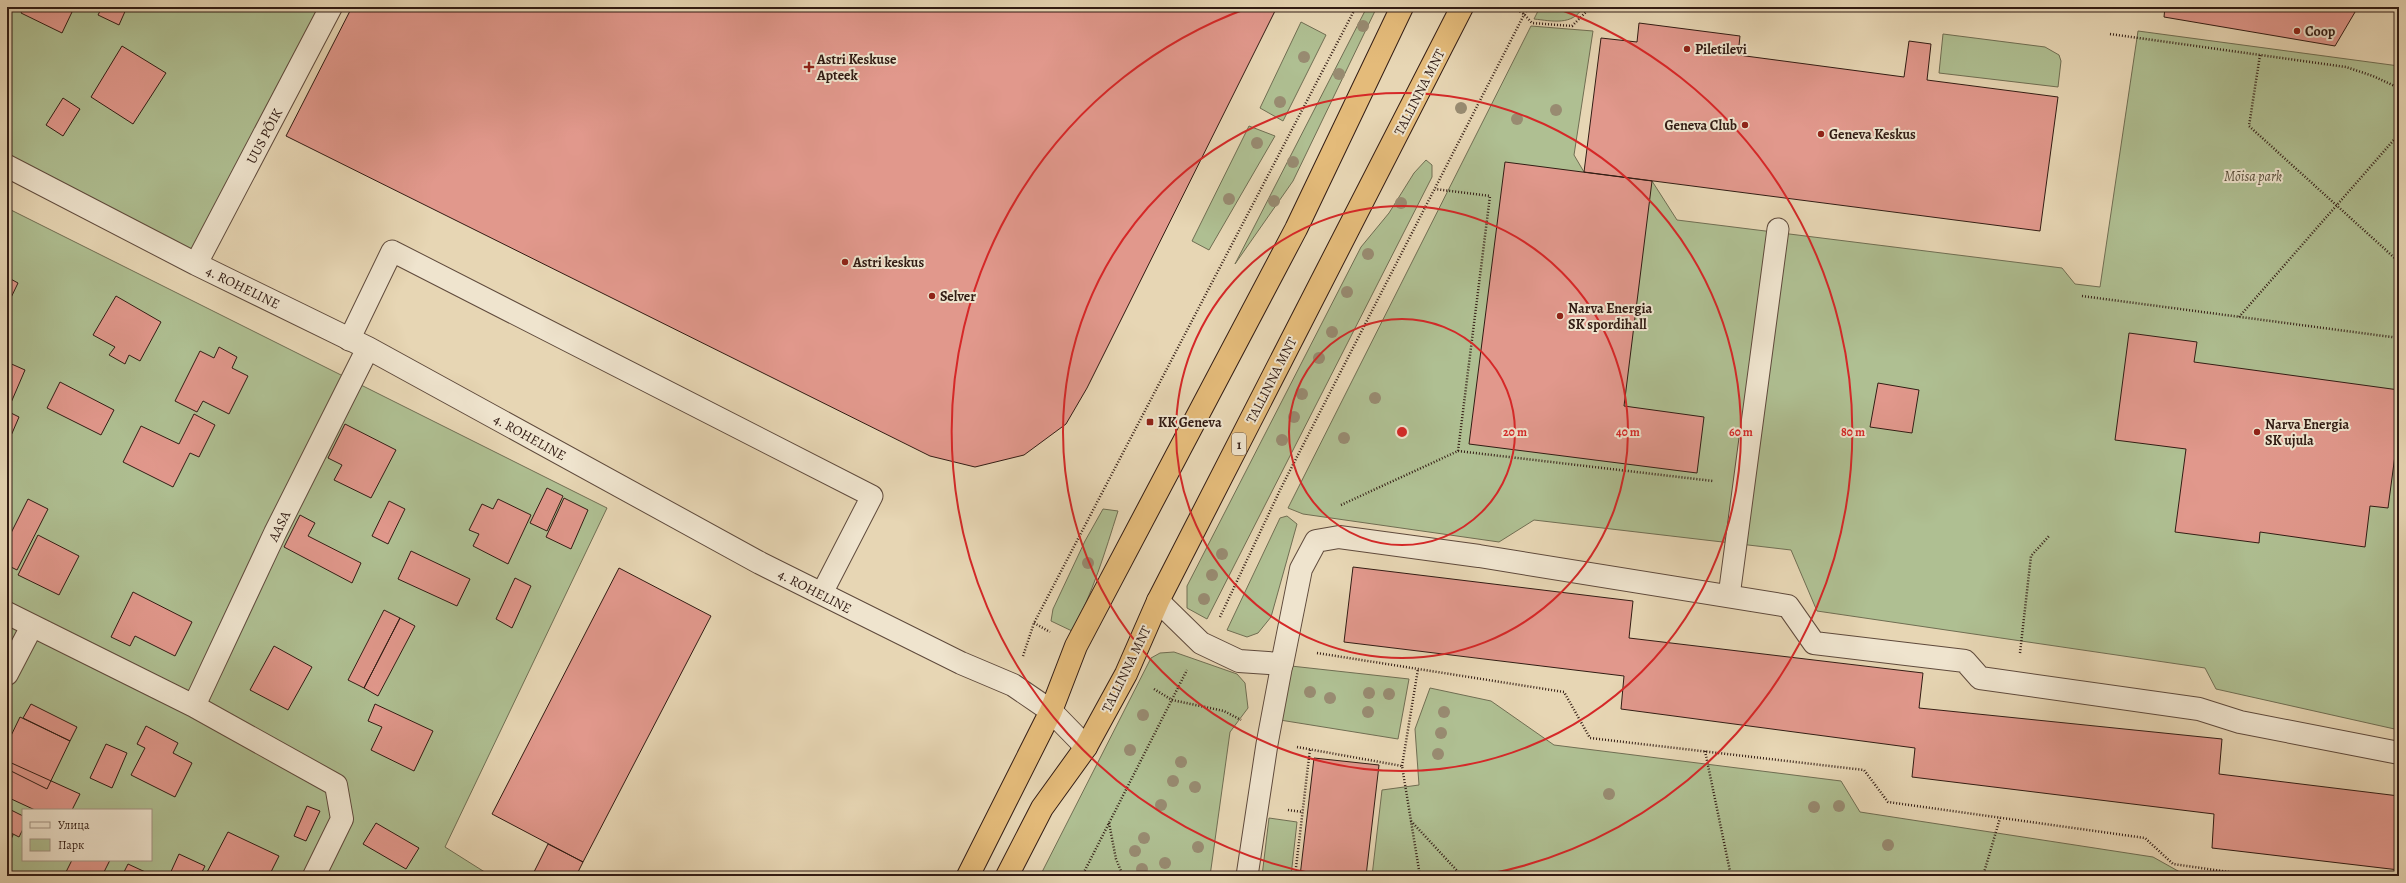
<svg xmlns="http://www.w3.org/2000/svg" width="2406" height="883" viewBox="0 0 2406 883" font-family="Alegreya,serif">
<style>
.green{fill:#afbf92;stroke:#706e53;fill-rule:evenodd}
.building{fill:#e1988c;stroke:#321c14}
.lines{fill:none;stroke-linecap:round;stroke-linejoin:round}
.lane-casing{stroke:#5f4a3c;stroke-width:23}
.street-casing{stroke:#5f4a3c;stroke-width:24}
.highway-casing{stroke:#321c14;stroke-width:24}
.path{stroke:#321c14;stroke-width:2.5;stroke-dasharray:1 2;stroke-linecap:butt}
.lane{stroke:#efe4ce;stroke-width:21}
.street{stroke:#efe4ce;stroke-width:22}
.highway{stroke:#e4bb7a;stroke-width:22}
.tree{fill:#988b71}
.ring{fill:none;stroke:#d62828;stroke-width:2}
.poi-dot{fill:#8f2418;stroke:#efe4ce;stroke-width:1.5}
.labels{text-anchor:middle;stroke-width:4;stroke-linejoin:round;paint-order:stroke}
.shield{fill:#efe4ce;stroke:#6b584c;stroke-width:1}
.shield-label{font-size:13px;font-weight:bold;fill:#321c14}
.poi-label{font-size:14px;font-weight:bold;fill:#321c14;stroke:#efe4ce;text-anchor:start}
.street-label{font-size:14px;fill:#321c14;stroke:#efe4ce}
.park-label{font-size:14px;font-style:italic;fill:#584d3a;stroke:#efe4ce}
.centre{fill:#d62828;stroke:#efe4ce;stroke-width:2}
.ring-label{font-size:12px;text-anchor:middle;font-weight:bold;fill:#d62828;stroke:#efe4ce;stroke-width:4;stroke-linejoin:round;paint-order:stroke}
</style>
<rect width="100%" height="100%" fill="#e7d6b4"/>
<filter id="stains"><feTurbulence type="fractalNoise" baseFrequency=".005" numOctaves="4"/><feColorMatrix values="0 0 0 0 .2 0 0 0 0 .09 0 0 0 0 .02 0 0 0 .5 -.17"/></filter>
<radialGradient id="worn" r=".72"><stop offset=".6" stop-color="#630" stop-opacity="0"/><stop offset="1" stop-color="#630" stop-opacity=".3"/></radialGradient>
<!-- green -->
<path class="green" d="M7,7H328L196,264L7,176Z
M1367,7H1376L1375,11L1293,181L1235,264Z
M1540,7H1583C1573,26 1552,21 1534,19Z
M1301,22L1326,35L1283,121L1260,108Z
M1531,26L1593,31L1574,155L1584,172L1652,181L1677,220L2062,268L2075,284L2100,287L2138,31L2399,66V730L2216,689L2205,668L1817,611L1791,550L1534,520L1499,542L1303,514L1288,508Z
M1943,34L2045,47L2059,55L2061,61L2058,87L1939,73Z
M1249,126L1275,136L1209,250L1192,241Z
M1426,160L1432,165V177L1207,619L1187,608V586L1361,247L1389,213L1414,173Z
M7,208L607,508L445,847L491,876H7ZM23,810H151V860H23Z
M1103,509L1118,511C1105,552 1093,593 1072,631L1051,621L1053,609L1085,541Z
M1287,516L1297,524L1271,617L1258,633L1247,637L1227,630L1280,518Z
M1174,652L1237,674L1245,683L1248,708L1230,732L1210,876H1040L1151,658L1160,653Z
M1291,666L1409,679L1398,739L1280,720Z
M1430,688L1491,701L1554,745L1841,781L1860,812L2153,857L2187,876H1372L1382,790L1419,785L1415,729Z
M1269,818L1297,822L1291,876H1262Z"/>
<!-- building -->
<path class="building" d="M24,7H62L72,12L62,33L21,13Z
M102,7H127L119,25L98,15Z
M352,7H1277L1087,388L1066,424L1024,455L975,467L930,456L286,136Z
M2165,7H2358L2335,46L2164,17Z
M1639,23L1740,36L1738,55L1904,77L1909,41L1931,44L1927,80L2058,97L2040,231L1584,172L1601,38L1637,42Z
M122,46L166,73L133,124L91,97Z
M63,98L80,109L63,136L46,125Z
M1505,162L1652,181L1624,406L1704,417L1697,473L1469,444Z
M7,277L18,283L7,306Z
M116,296L161,322L140,361L129,355L125,364L109,355L115,347L93,335Z
M2129,333L2197,342L2194,362L2399,390V425L2388,508L2370,506L2365,547L2260,532L2259,543L2175,532L2186,449L2115,440Z
M219,347L237,357L232,368L248,376L229,414L203,401L197,412L175,401L200,351L214,358Z
M7,362L25,370L10,405L7,404Z
M60,382L114,410L101,435L47,408Z
M1878,383L1919,390L1912,433L1870,427Z
M7,411L19,417L7,445Z
M194,414L215,425L199,457L190,453L173,487L123,462L141,426L179,444Z
M345,424L396,450L371,498L334,480L342,465L328,458Z
M547,488L563,496L547,531L530,523Z
M564,498L588,510L571,549L546,537Z
M28,499L48,509L17,570L7,565V541Z
M498,499L531,515L508,564L473,546L479,534L469,530L482,504L493,509Z
M389,501L405,509L388,544L372,536Z
M300,515L315,523L308,536L361,563L352,583L284,547Z
M38,535L79,556L59,595L18,575Z
M411,551L470,579L457,606L398,579Z
M1353,567L1633,601L1629,638L1923,673L1919,708L2222,739L2219,774L2399,796V870L2212,848L2214,814L1912,777L1915,748L1621,709L1624,676L1344,642Z
M619,568L711,616L583,862L492,814Z
M515,578L531,586L512,628L496,619Z
M133,592L192,622L175,656L135,636L130,646L111,637Z
M384,610L400,618L364,688L348,680Z
M400,618L415,626L378,696L364,688Z
M274,646L312,667L288,710L250,690Z
M31,704L77,727L70,741L23,718Z
M375,704L433,731L414,771L371,750L382,727L368,721Z
M20,717L70,741L47,789L7,769V744Z
M146,726L178,743L173,753L192,763L175,797L131,775L145,748L137,744Z
M106,744L127,753L112,788L90,778Z
M1314,758L1379,765L1366,876H1300Z
M7,761L80,794L72,810H35L7,797Z
M307,806L320,811L306,841L294,836Z
M7,808L23,816V829L19,837L7,831Z
M376,823L419,848L406,869L363,844Z
M228,832L279,856L269,876H205Z
M7,833L13,835L7,848Z
M548,844L583,862L576,876H532Z
M179,854L205,866L200,876H169Z
M72,860H110L102,876H64Z
M128,864L154,876H122Z"/>
<g class="lines">
<defs>
<path id="lane" d="M349,340L392,251L872,496L822,593
M1729,596L1778,229
M1247,876L1267,744L1282,664"/>
<path id="street" d="M7,166L196,264L368,348L760,563L961,663L1013,685L1051,711L1086,747
M196,264L331,7
M1158,601L1201,643L1239,661L1282,664L1301,569L1316,541L1339,537L1479,556L1788,606L1814,643L1965,661L1980,678L2199,709L2240,722L2399,753
M7,613L194,706L275,533L368,348
M7,674L32,626
M194,706L336,785L342,819L314,876"/>
<path id="highway" d="M968,876L1051,711L1076,646L1296,229L1402,7
M1007,876L1042,808L1086,747L1126,674L1158,601L1462,7"/>
</defs>
<!-- lane casing -->
<use href="#lane" class="lane-casing"/>
<!-- street casing -->
<use href="#street" class="street-casing"/>
<!-- highway casing -->
<use href="#highway" class="highway-casing"/>
<!-- path -->
<path class="path" d="M1512,7L1524,14L1532,23L1572,26L1591,7
M2110,34L2346,67L2373,76L2399,88
M2260,55L2249,126L2399,262
M2082,296L2399,338
M2239,317L2399,134
M1458,451L1713,481
M1341,505L1458,451L1490,196L1435,189
M1220,617L1281,488L1528,7
M1034,623L1050,632
M1317,653L1564,692L1590,738L1864,770L1888,802L2145,838L2173,864L2257,876
M2020,653L2031,556L2050,535
M1023,656L1034,623L1356,7
M1154,689L1172,700L1224,711L1241,720
M1297,747L1402,766L1420,876
M1705,751L1731,876
M1402,766L1418,669
M1288,810L1303,812
M1411,821L1462,876
M1109,823L1116,859L1123,876
M1082,876L1187,670
M1295,876L1310,749
M1983,876L2000,818"/>
<!-- lane -->
<use href="#lane" class="lane"/>
<!-- street -->
<use href="#street" class="street"/>
<!-- highway -->
<use href="#highway" class="highway"/>
</g>
<!-- trees -->
<g class="tree">
<circle cx="1363" cy="26" r="6"/>
<circle cx="1304" cy="57" r="6"/>
<circle cx="1339" cy="74" r="6"/>
<circle cx="1280" cy="102" r="6"/>
<circle cx="1461" cy="108" r="6"/>
<circle cx="1556" cy="110" r="6"/>
<circle cx="1517" cy="119" r="6"/>
<circle cx="1257" cy="143" r="6"/>
<circle cx="1293" cy="162" r="6"/>
<circle cx="1229" cy="199" r="6"/>
<circle cx="1274" cy="201" r="6"/>
<circle cx="1401" cy="203" r="6"/>
<circle cx="1368" cy="254" r="6"/>
<circle cx="1347" cy="292" r="6"/>
<circle cx="1332" cy="332" r="6"/>
<circle cx="1319" cy="358" r="6"/>
<circle cx="1302" cy="394" r="6"/>
<circle cx="1375" cy="398" r="6"/>
<circle cx="1294" cy="417" r="6"/>
<circle cx="1344" cy="438" r="6"/>
<circle cx="1282" cy="440" r="6"/>
<circle cx="1222" cy="554" r="6"/>
<circle cx="1088" cy="563" r="6"/>
<circle cx="1212" cy="575" r="6"/>
<circle cx="1204" cy="599" r="6"/>
<circle cx="1310" cy="692" r="6"/>
<circle cx="1369" cy="693" r="6"/>
<circle cx="1389" cy="694" r="6"/>
<circle cx="1330" cy="698" r="6"/>
<circle cx="1368" cy="712" r="6"/>
<circle cx="1444" cy="712" r="6"/>
<circle cx="1143" cy="715" r="6"/>
<circle cx="1441" cy="733" r="6"/>
<circle cx="1130" cy="750" r="6"/>
<circle cx="1438" cy="754" r="6"/>
<circle cx="1181" cy="762" r="6"/>
<circle cx="1173" cy="781" r="6"/>
<circle cx="1195" cy="787" r="6"/>
<circle cx="1609" cy="794" r="6"/>
<circle cx="1161" cy="805" r="6"/>
<circle cx="1839" cy="806" r="6"/>
<circle cx="1814" cy="807" r="6"/>
<circle cx="1144" cy="838" r="6"/>
<circle cx="1888" cy="845" r="6"/>
<circle cx="1198" cy="847" r="6"/>
<circle cx="1135" cy="851" r="6"/>
<circle cx="1165" cy="863" r="6"/>
<circle cx="1142" cy="869" r="6"/>
</g>
<!-- distance rings -->
<g class="ring">
<circle cx="1402" cy="432" r="113"/>
<circle cx="1402" cy="432" r="226"/>
<circle cx="1402" cy="432" r="339"/>
<path d="M1320 875A451 451 0 0 1 1248 8M1556 8A451 451 0 0 1 1484 875"/>
</g>
<!-- markers -->
<g class="poi-dot">
<circle cx="2297" cy="31" r="4"/>
<circle cx="1687" cy="49" r="4"/>
<path d="M807 61h4v4h4v4h-4v4h-4v-4h-4v-4h4z"/>
<circle cx="1745" cy="125" r="4"/>
<circle cx="1821" cy="134" r="4"/>
<circle cx="845" cy="262" r="4"/>
<circle cx="932" cy="296" r="4"/>
<circle cx="1560" cy="316" r="4"/>
<rect x="1146" y="418" width="8" height="8" rx="2"/>
<circle cx="2257" cy="432" r="4"/>
</g>
<g class="labels">
<!-- shield labels -->
<rect class="shield" x="1232" y="433" width="14" height="22" rx="3"/>
<g class="shield-label">
<text x="1239" y="449">1</text>
</g>
<!-- poi labels -->
<g class="poi-label">
<text x="2305" y="36">Coop</text>
<text x="1695" y="54">Piletilevi</text>
<text x="817" y="64">Astri Keskuse<tspan x="817" dy="16">Apteek</tspan></text>
<text x="1737" y="130" text-anchor="end">Geneva Club</text>
<text x="1829" y="139">Geneva Keskus</text>
<text x="853" y="267">Astri keskus</text>
<text x="940" y="301">Selver</text>
<text x="1568" y="313">Narva Energia<tspan x="1568" dy="16">SK spordihall</tspan></text>
<text x="1158" y="427">KK Geneva</text>
<text x="2265" y="429">Narva Energia<tspan x="2265" dy="16">SK ujula</tspan></text>
</g>
<!-- street labels -->
<g class="street-label">
<text transform="translate(1419 92) rotate(-63)" y="5">TALLINNA MNT</text>
<text transform="translate(264 136) rotate(-62)" y="5">UUS PÕIK</text>
<text transform="translate(243 287) rotate(26)" y="5">4. ROHELINE</text>
<text transform="translate(1271 380) rotate(-63)" y="5">TALLINNA MNT</text>
<text transform="translate(530 437) rotate(29)" y="5">4. ROHELINE</text>
<text transform="translate(279 526) rotate(-64)" y="5">AASA</text>
<text transform="translate(815 591) rotate(27)" y="5">4. ROHELINE</text>
<text transform="translate(1126 669) rotate(-64)" y="5">TALLINNA MNT</text>
</g>
<!-- park labels -->
<g class="park-label">
<text x="2253" y="181">Mõisa park</text>
</g>
</g>
<circle cx="1402" cy="432" r="6" class="centre"/>
<g class="ring-label">
<text x="1515" y="436">20 m</text>
<text x="1628" y="436">40 m</text>
<text x="1741" y="436">60 m</text>
<text x="1853" y="436">80 m</text>
</g>
<!-- margin -->
<rect width="2406" height="883" fill="none" stroke="#e7d6b4" stroke-width="24"/>
<rect x="8" y="8" width="2390" height="867" fill="none" stroke="#321c14" stroke-width="2"/>
<rect x="12" y="12" width="2382" height="859" fill="none" stroke="#321c14"/>
<!-- legend -->
<rect x="22" y="809" width="130" height="52" fill="#efe4ce" stroke="#a39484"/>
<rect x="30" y="822" width="20" height="6" fill="#efe4ce" stroke="#a39484"/>
<text x="58" y="829" font-size="12" fill="#321c14">Улица</text>
<rect x="30" y="839" width="20" height="12" fill="#afbf92" stroke="#a39484"/>
<text x="58" y="849" font-size="12" fill="#321c14">Парк</text>
<rect width="100%" height="100%" filter="url(#stains)"/>
<rect width="100%" height="100%" fill="url(#worn)"/>
</svg>
